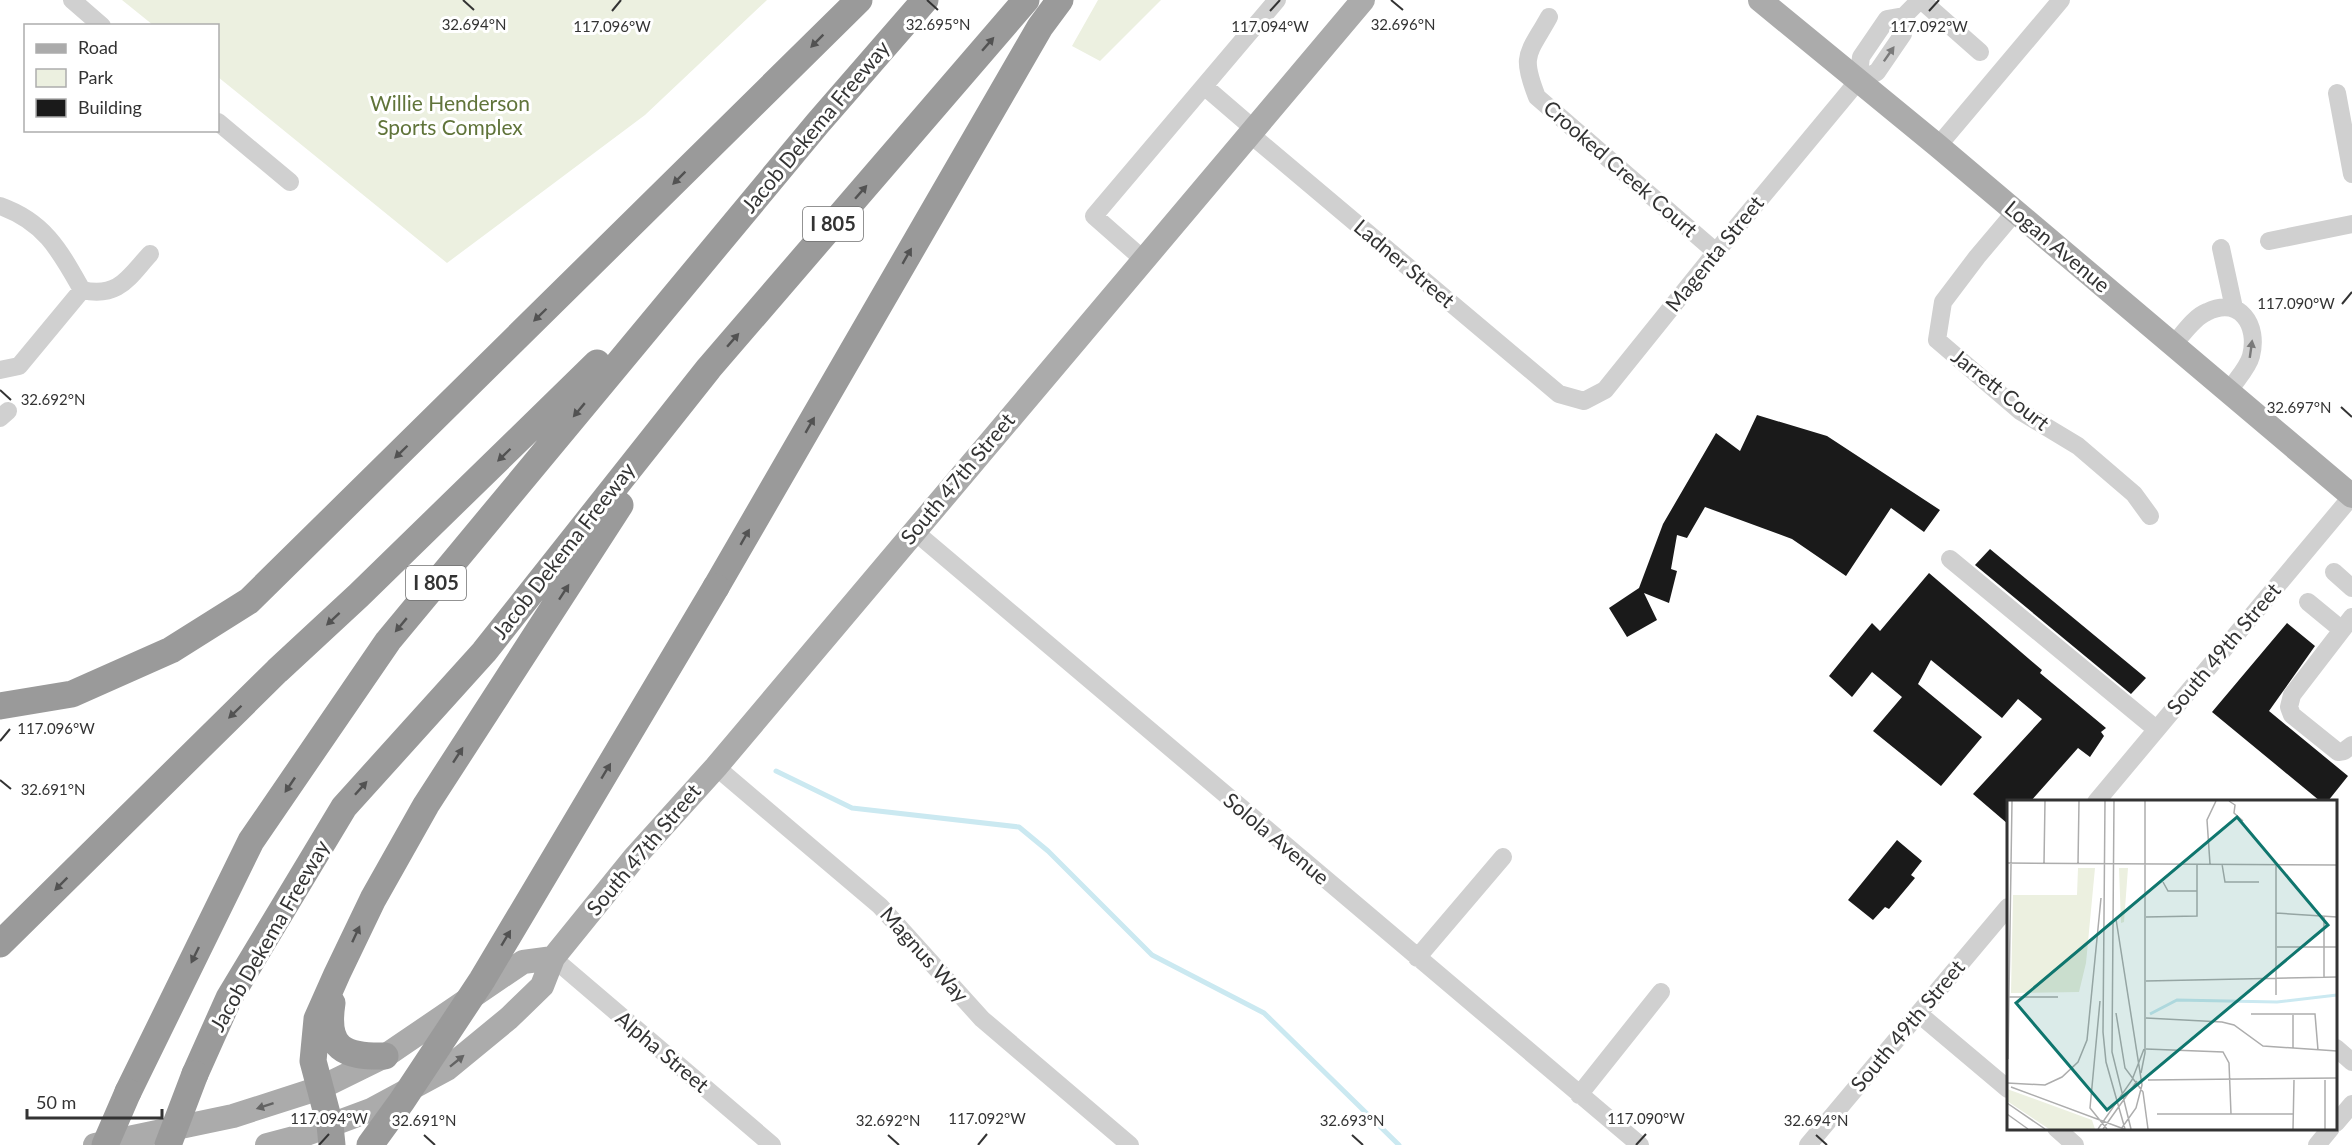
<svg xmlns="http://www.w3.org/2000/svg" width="2352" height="1145" viewBox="0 0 2352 1145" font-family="Lato,sans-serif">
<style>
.green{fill:#ecf0e0}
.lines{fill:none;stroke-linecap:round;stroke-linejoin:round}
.stream{stroke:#cbe9f1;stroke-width:5}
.building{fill:#1a1a1a}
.minor{stroke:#d0d0d0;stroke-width:18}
.major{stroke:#ababab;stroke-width:24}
.highway{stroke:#9a9a9a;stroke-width:27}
.highway-bridge{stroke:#9a9a9a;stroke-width:27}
.oneway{fill:#525252}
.oneway2{fill:#7a7a7a}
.oneway3{fill:#636363}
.ticks{fill:none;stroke:#333;stroke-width:2}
.labels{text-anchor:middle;stroke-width:6;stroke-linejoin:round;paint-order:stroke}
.shield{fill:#fff;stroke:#707070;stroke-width:1.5}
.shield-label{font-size:20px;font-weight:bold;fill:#333}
.park-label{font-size:21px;fill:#60743a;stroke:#fff}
.street-label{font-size:21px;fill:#333;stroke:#fff}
.inset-river{fill:none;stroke:#cbe9f1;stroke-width:3}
.inset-road{fill:none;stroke:#adadad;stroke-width:1.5}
.view{fill:#0f766e;fill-opacity:0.15;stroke:#0f766e;stroke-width:3}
.inset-edge{fill:none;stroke:#333;stroke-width:3}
.ticks-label{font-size:15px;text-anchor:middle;fill:#333;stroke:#fff;stroke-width:6;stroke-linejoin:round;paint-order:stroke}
</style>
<rect width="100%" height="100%" fill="#fff"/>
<!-- green -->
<path class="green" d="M122,0H767L645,115L447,263L218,77V26L153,25Z
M1098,0H1161L1100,61L1072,46Z"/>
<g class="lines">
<!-- stream -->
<path class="stream" d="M776,771L852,808L1019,827L1048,851L1152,955L1264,1013L1399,1145"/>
</g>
<!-- building -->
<path class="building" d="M1757,415L1827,436L1940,510L1924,532L1891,508L1846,576L1792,539L1705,507L1687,538L1677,535L1671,569L1677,571L1669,603L1644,593L1657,620L1627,637L1609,608L1639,588L1663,524L1716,433L1740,451Z
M1990,549L2146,678L2131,694L1975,565Z
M1929,573L2042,670L2040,673L2106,728L2101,732L2104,736L2090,757L2078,748L2031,801H2008V824L1973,794L2042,719L2018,699L2002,718L1931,660L1918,684L1982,737L1941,786L1873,731L1902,697L1872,672L1852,697L1829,676L1872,623L1880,631Z
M2287,623L2315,646L2269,711L2348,776L2328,801H2320L2212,712Z
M1897,840L1922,861L1911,875L1915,878L1889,909L1885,907L1873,920L1848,900Z"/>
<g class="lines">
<!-- minor -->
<path class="minor" d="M72,0L102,26
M1921,0L1980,52
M1549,17C1528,55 1520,54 1537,97L1716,252
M1858,81L1861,57L1887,19L1904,16
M1204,86L1254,129
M2337,93L2352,174
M218,122L290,182
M1250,134L1559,394L1584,401L1605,390L1716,252L1858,81L1877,72L1903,34L1904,16L1920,0
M1938,146L2061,0
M0,206C45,222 60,251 82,290
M2015,212L1977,257L1943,302L1937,340L2020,411L2078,446L2134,494L2150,516
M2269,241L2352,224
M2221,248L2234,308
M1144,260L1094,216L1277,0
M2174,344C2183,334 2194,317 2207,312C2240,296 2259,325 2251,356C2248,368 2235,381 2229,391
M0,370L19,366L82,290C119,298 128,278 150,254
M0,418L8,411
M914,531L1640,1145
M1950,559L2156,729
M2334,572L2352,588
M2308,602L2342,630
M2352,617L2292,695L2289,707L2292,715L2338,752L2344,751L2352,745
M716,767L880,906L982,1019L1130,1145
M2096,802L2352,496
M553,958L772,1145
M1417,958L1503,857
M1919,1014L2008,1089
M2336,1048L2352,1062
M1579,1095L1661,992
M2336,1123L2352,1104
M2056,1128L2075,1145
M1808,1145L2008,907
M2317,1145L2331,1128"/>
<!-- major -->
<path class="major" d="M1760,0L1938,146L2352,496
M95,1145L233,1116L320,1088L385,1056L523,962L553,958
M267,1145L301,1136L371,1110L447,1069L509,1018L542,986L553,958L634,858L716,767L1363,0"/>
<!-- highway -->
<path class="highway" d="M716,587L1040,27L1060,0
M0,706L72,694L171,650L249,601L859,0
M0,944L277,671L359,595L597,363
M332,1003C325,1049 344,1057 385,1056
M195,1074L229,998L344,807L484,652L709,368L1026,0
M128,1092L251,841L388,641L818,123L925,0
M332,1145L330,1125L313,1061L317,1019L337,974L373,899L426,805L620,505"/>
<!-- highway-bridge -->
<path class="highway-bridge" d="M105,1145L128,1092
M168,1145L195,1074
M370,1145L402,1101L482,980L716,587"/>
</g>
<!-- one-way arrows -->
<defs><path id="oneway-solid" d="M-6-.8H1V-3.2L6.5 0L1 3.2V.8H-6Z" transform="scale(1.5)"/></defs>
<g class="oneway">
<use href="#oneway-solid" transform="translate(817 41) rotate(135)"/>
<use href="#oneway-solid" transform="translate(988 44) rotate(-49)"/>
<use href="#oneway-solid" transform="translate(679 178) rotate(135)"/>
<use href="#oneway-solid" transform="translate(861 192) rotate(-49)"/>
<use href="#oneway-solid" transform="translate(907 256) rotate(-60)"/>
<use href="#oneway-solid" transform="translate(540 315) rotate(136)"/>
<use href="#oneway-solid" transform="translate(733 340) rotate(-49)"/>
<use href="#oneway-solid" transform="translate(579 410) rotate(130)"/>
<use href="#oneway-solid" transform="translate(810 425) rotate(-60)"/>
<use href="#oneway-solid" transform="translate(401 452) rotate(136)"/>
<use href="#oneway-solid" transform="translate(504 455) rotate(136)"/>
<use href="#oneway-solid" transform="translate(745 537) rotate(-60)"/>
<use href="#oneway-solid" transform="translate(564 592) rotate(-57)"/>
<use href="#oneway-solid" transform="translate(333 619) rotate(137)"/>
<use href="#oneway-solid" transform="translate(401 625) rotate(130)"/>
<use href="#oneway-solid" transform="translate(235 712) rotate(136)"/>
<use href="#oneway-solid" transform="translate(458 755) rotate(-57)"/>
<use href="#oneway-solid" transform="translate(606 771) rotate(-59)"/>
<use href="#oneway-solid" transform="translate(290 785) rotate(124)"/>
<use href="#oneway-solid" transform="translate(361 788) rotate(-48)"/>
<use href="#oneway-solid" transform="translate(61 884) rotate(135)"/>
<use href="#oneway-solid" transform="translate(356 934) rotate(-65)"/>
<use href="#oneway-solid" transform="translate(506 938) rotate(-59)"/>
<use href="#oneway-solid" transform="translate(195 955) rotate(116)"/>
</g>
<g class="oneway2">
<use href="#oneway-solid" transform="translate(1889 54) rotate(-55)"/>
<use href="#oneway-solid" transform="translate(2251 349) rotate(-82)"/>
</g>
<g class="oneway3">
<use href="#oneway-solid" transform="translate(457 1061) rotate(-39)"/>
<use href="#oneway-solid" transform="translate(265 1106) rotate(162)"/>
</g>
<!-- ticks -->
<path class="ticks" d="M463,0L474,10M927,0L938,10M1391,0L1403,10M612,11L621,0M1270,11L1280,0M1929,11L1939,0M2342,304L2352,292M0,390L11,400M2341,407L2352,417M0,741L10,729M0,780L11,789M424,1135L435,1145M888,1135L899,1145M1352,1135L1363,1145M1816,1135L1827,1145M319,1145L329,1134M978,1145L987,1134M1636,1145L1646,1134"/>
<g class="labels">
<!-- shield labels -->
<g class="shield">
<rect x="803" y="207" width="60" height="34" rx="4.5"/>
<rect x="406" y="566" width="60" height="34" rx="4.5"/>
</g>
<g class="shield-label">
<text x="833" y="231">I 805</text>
<text x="436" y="590">I 805</text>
</g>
<!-- park labels -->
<g class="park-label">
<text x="450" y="111">Willie Henderson<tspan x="450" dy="24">Sports Complex</tspan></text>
</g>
<!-- street labels -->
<g class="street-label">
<text transform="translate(816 127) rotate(-50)" y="7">Jacob Dekema Freeway</text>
<text transform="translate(1620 169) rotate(41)" y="7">Crooked Creek Court</text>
<text transform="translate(2057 247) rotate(40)" y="7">Logan Avenue</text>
<text transform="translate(1715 254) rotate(-51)" y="7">Magenta Street</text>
<text transform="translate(1404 264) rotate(40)" y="7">Ladner Street</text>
<text transform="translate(2000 390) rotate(38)" y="7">Jarrett Court</text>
<text transform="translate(958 479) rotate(-50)" y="7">South 47th Street</text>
<text transform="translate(564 551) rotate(-52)" y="7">Jacob Dekema Freeway</text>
<text transform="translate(2224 649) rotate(-50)" y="7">South 49th Street</text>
<text transform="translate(1276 839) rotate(40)" y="7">Solola Avenue</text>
<text transform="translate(644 850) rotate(-50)" y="7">South 47th Street</text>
<text transform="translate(270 936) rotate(-60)" y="7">Jacob Dekema Freeway</text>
<text transform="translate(924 955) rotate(48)" y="7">Magnus Way</text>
<text transform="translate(1908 1026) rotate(-50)" y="7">South 49th Street</text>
<text transform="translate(662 1052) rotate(40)" y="7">Alpha Street</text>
</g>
</g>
<!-- overview -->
<g transform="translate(2007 800)">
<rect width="330" height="330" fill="#fff"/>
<path d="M71,68H88L79,163L72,192L4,193L6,95H70ZM112,68H121L117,122L114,123ZM0,289L85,320L88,329H42L0,301Z" fill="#ecf0e0"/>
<path class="inset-river" d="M143,214L170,200L270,202L330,195"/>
<path class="inset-road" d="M98,1L96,232L99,262L118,329M107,1L105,252L124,329M222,1L228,5L227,13L236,21M0,63L330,65M37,63L38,1M71,64L72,1M203,64L200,20L209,1M215,64L218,82H252M156,82L161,91H190M269,113L330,117M139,117L190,116V64M109,119L135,285L129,308L114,329M270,147H330M317,177V117M139,181L330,177M269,195V64M2,197H51M93,201L83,308L100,329M109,213L118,268L136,292L141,329M244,214H308L311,250M286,215V248M139,218L215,222L227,225L256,246L330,251M139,249L216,252L222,263L224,314M1,259L5,1M134,273L138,253V1M141,280L330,278M0,283L38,285L55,277L71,262L80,240L94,98M4,287L117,329M0,303L38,329M0,314L21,329M150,314H286M91,329L125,280L137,249M96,329L130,281M286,329L287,280M318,329V280"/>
<path class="view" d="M230,17L321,125L100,310L9,203Z"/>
<rect width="330" height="330" class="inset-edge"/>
</g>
<g class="ticks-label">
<text x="474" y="30">32.694°N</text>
<text x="938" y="30">32.695°N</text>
<text x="1403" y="30">32.696°N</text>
<text x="612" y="32">117.096°W</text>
<text x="1270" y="32">117.094°W</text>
<text x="1929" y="32">117.092°W</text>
<text x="2296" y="309">117.090°W</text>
<text x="53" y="405">32.692°N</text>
<text x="2299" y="413">32.697°N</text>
<text x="56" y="734">117.096°W</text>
<text x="53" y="795">32.691°N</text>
<text x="329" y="1124">117.094°W</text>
<text x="987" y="1124">117.092°W</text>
<text x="1646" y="1124">117.090°W</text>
<text x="424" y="1126">32.691°N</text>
<text x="888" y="1126">32.692°N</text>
<text x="1352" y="1126">32.693°N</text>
<text x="1816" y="1126">32.694°N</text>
</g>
<!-- legend -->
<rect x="24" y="24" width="195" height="108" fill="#ffffff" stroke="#adadad" stroke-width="1.5"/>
<rect x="36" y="44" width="30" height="9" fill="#ababab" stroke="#adadad" stroke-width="1.5"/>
<text x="78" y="54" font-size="18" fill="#333333">Road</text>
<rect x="36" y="69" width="30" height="18" fill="#ecf0e0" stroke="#adadad" stroke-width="1.5"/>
<text x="78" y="84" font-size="18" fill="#333333">Park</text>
<rect x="36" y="99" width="30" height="18" fill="#1a1a1a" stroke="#adadad" stroke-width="1.5"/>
<text x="78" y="114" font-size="18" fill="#333333">Building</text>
<!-- scale -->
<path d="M27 1109v9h135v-9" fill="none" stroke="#333333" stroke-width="3"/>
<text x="36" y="1109" font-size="18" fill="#333333" stroke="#ffffff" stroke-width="4.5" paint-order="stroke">50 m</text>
</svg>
